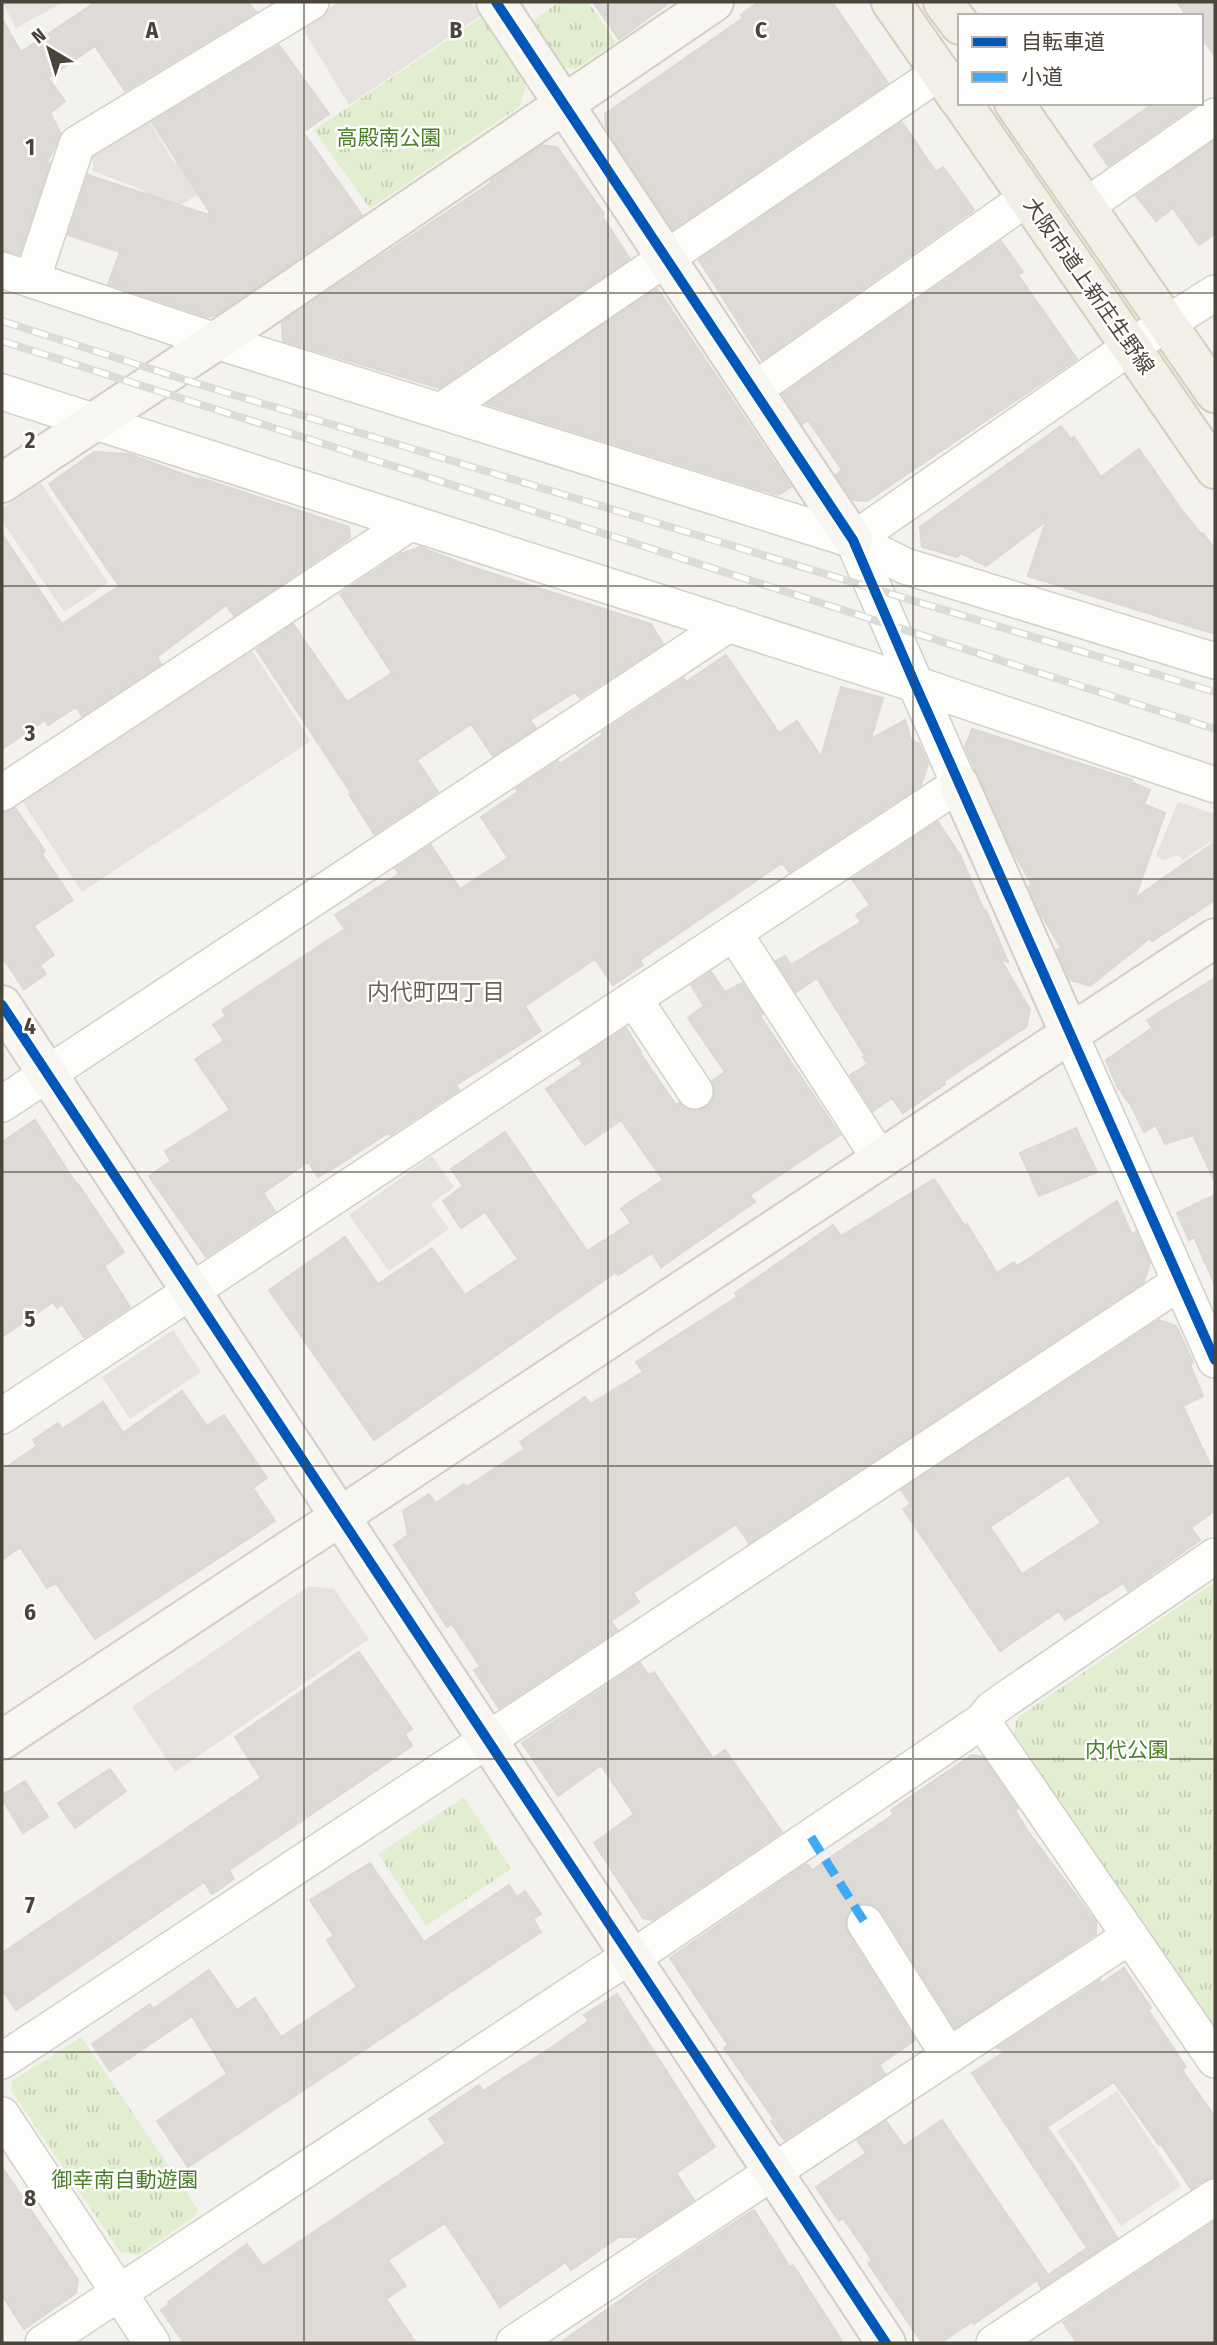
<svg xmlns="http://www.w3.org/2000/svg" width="1217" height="2345" viewBox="0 0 1217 2345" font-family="'Fira Sans Condensed','Noto Sans JP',sans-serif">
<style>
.park{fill:url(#park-tufts)}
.parking{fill:#e6e3df}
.building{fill:#dedbd6;stroke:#dcd9d4;stroke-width:2;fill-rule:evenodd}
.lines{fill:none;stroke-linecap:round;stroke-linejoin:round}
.street-casing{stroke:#d2d0cb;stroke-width:38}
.secondary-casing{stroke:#d3cfc5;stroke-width:42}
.primary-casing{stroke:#d6cebb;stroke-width:42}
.street{stroke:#fdfdfc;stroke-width:35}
.secondary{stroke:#f7f6f1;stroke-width:38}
.primary{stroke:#f2efe6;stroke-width:38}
.rail-casing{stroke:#dbdbda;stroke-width:8}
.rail{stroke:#fff;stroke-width:5;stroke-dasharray:16;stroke-linecap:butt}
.quiet{stroke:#3fa9f5;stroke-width:9;stroke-dasharray:18 9;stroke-linecap:butt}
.cycleway-casing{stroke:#fff;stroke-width:15}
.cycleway{stroke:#0057b8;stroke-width:10}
.grid{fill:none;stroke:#4b4439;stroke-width:2;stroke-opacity:0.55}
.labels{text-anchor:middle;stroke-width:5;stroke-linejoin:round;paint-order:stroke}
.park-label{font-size:21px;fill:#4a7f2a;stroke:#fff}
.street-label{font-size:21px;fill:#4b4439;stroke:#fff}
.neighbourhood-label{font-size:23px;fill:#6e6250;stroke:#fff}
.grid-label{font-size:23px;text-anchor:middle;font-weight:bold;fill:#4b4439;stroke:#fff;stroke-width:5;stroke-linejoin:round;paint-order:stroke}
</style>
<defs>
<pattern id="park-tufts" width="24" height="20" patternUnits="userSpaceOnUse" patternTransform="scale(1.75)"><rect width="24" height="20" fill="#e1eecf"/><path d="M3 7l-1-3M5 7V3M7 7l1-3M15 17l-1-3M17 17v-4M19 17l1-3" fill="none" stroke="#c3cdb2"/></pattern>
</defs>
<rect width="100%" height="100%" fill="#f4f2ee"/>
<!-- park -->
<path class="park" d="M559,2H588L616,42L576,69L562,67L531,22Z
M482,17L526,85L520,106L370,209L314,130Z
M1215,1582V2032L1013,1738L1017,1718Z
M464,1797L511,1869L426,1926L378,1854Z
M81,2037L198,2209L196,2215L139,2255L120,2252L11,2090L12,2081Z"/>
<!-- parking -->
<path class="parking" d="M2,2H64L16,28Z
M339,2H471L480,16L349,105L301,26Z
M148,119L175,164L185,159L204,191L154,221L145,191L93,171V155L106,144Z
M41,483L108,583L64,612L2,521V509Z
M251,649L311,741L82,892L22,801Z
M1178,802L1215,814V848L1210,842L1183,860L1178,855L1164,860L1156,856Z
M432,1156L454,1187L431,1204L449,1229L389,1271L349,1215Z
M173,1330L201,1372L130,1419L102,1377Z
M309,1586L334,1589L369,1639L175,1772L132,1707Z
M1117,2091L1181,2186L1121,2226L1057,2131Z"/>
<!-- building -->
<path class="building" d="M96,2H248L256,12L125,91L95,46L48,78L65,101L50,113L61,134L47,162L50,163L19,255L2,250V19L21,52Z
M593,2H670L619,39Z
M758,2H832L888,83L673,229L606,128L605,114L743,18L741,15Z
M1177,2H1215V56L1201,37V16H1187Z
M279,45L329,114L303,132L362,215L215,315L208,317L108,284L120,252L68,235L88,175L212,216L152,122Z
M1154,103H1198L1108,166L1094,145Z
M902,122L936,172L943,167L974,210L762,360L699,260Z
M1215,140V234L1199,245L1173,208L1156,221L1136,196Z
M542,145L557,147L604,214L602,216L630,259L439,388L283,341L282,322L492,182L491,181Z
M1001,241L1023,272L1018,275L1077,359L867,501L853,500L836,475L842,470L808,420L802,424L783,394Z
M657,288L791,487L778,495L486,404Z
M1061,426L1071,439L1074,437L1101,477L1139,449L1181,509L1201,534L1203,533L1215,550V634L1028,576L1046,521L986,566L961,553L957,557L922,547L920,527Z
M94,452L129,454L199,480L200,478L349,527L350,538L234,616L226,605L157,657L161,664L82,716L76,707L48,725L45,720L2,749V534L62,624L119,586L49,484Z
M420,547L466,565L651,624L663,644L580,698L575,692L530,720L536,728L493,756L471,724L417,760L438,792L374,834L349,794L351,793L256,649L293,624L347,702L392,673L340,594L400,554Z
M726,655L779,733L797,721L821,757L841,687L883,698L871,739L905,720L911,740L919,744L928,764L921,785L789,872L782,863L640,960L643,965L613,985L595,959L525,1006L541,1031L456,1085L459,1090L390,1135L388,1133L334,1168L318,1177L308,1162L263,1193L275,1211L206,1257L149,1176L171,1161L165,1151L230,1110L195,1059L224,1041L213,1024L226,1016L222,1010L345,929L335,915L399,874L395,868L431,845L460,889L508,858L481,817L518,792L516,789L558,761L560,764L602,735L601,733L684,678L686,682Z
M972,729L1132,780L1131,782L1150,790L1144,804L1165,813L1135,898L1215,842V900L1152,941L1150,938L1090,986L1070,980L1057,950L1061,948L1038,909L1028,887L1032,885L1010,846L965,747Z
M15,808L45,851L42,854L73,900L34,926L54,955L40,965L46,974L24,989L2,957V813Z
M938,822L960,855L984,911L986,910L1008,962L1001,960L1030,1010L1026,1027L944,1081L945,1084L903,1113L892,1098L873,1111L850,1075L868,1064L863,1057L865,1056L817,978L796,992L776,961L785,956L791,965L861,922L856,915L870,905L852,879Z
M711,972L725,992L742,983L763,1014L760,1016L840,1135L750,1195L755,1202L661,1267L652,1253L618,1275L616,1272L374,1440L269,1290L345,1237L378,1284L432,1248L465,1295L518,1259L485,1212L461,1228L443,1201L463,1186L451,1169L505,1132L587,1251L631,1223L621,1208L663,1180L621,1120L585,1145L546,1089L583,1064L579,1059L626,1028L641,1052L640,1053L676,1105L679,1103L687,1109L696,1111L707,1107L713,1099L715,1089L712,1081L725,1072L688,1018L704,1006L691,985Z
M1215,978V1182L1193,1135L1165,1144L1156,1125L1144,1132L1132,1107L1117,1086L1106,1060L1152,1028L1147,1020Z
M35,1120L77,1185L78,1184L124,1252L104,1266L130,1307L84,1337L62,1304L57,1308L53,1302L2,1337V1142Z
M1076,1128L1097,1172L1039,1196L1020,1153Z
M934,1179L965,1226L967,1224L997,1273L1014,1262L1017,1266L1117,1201L1132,1235L1136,1232L1150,1262L1144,1282L749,1543L736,1524L633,1593L639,1602L611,1621L617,1630L499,1708L474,1670L480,1666L452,1624L447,1627L394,1545L408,1535L403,1511L429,1494L436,1503L464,1484L466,1487L525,1449L520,1442L585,1397L590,1404L643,1372L636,1362L737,1297L735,1293L833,1225L841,1236Z
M1215,1195V1285L1194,1237L1189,1240L1177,1213Z
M1159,1320L1176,1326L1193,1362L1190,1365L1203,1396L1183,1406L1215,1476V1510L1191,1528L1200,1540L1128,1591L1123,1583L1065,1620L1059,1611L1000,1651L903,1509L911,1504L901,1490ZM1068,1475L1101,1523L1022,1574L990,1527Z
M182,1391L207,1426L224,1415L267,1478L253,1488L275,1521L95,1639L56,1583L47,1588L20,1547L2,1560V1470L37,1446L33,1440L58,1423L62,1429L103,1402L123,1433Z
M359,1652L412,1729L405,1734L412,1746L229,1870L234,1879L212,1894L204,1882L16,2010L2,1990V1953L261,1778L235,1737Z
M640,1663L649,1675L654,1672L713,1758L725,1750L782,1832L652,1920L643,1918L594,1843L634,1814L601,1765L558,1796L522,1743Z
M972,1755L983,1757L1018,1809L1015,1810L1027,1830L1096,1922V1934L955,2028L882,1912L875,1906L865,1903L854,1906L847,1914L845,1923L848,1934L915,2040L879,2065L885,2074L784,2140L771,2121L774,2119L724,2048L728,2045L670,1958L805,1865H808L812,1870L894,1814L891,1810Z
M110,1769L126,1791L75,1828L58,1803Z
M25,1781L48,1817L23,1833L2,1799V1795Z
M370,1863L424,1942L509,1885L517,1897L525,1891L541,1914L533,1919L541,1932L188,2167L157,2121L227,2074L192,2016L110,2071L92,2044L150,2004L153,2009L209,1970L237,2010L255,1998L281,2037L357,1987L327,1940L334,1936L310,1900Z
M1124,1968L1151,2008L1148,2010L1186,2067L1182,2070L1215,2117V2177L1205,2180L1191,2189L1161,2144L1159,2145L1114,2082L1047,2127L1076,2169L1117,2238L1041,2288L1038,2282L1087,2248L972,2073L1006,2051L997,2048L1100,1980V1984Z
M617,1994L715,2147L676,2173L694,2200L638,2237H619L571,2270L566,2262L500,2307L445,2223L388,2260L406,2286L386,2299L416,2343H184L161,2310L170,2304L168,2302L247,2244L263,2266L446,2143L429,2119L479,2085L483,2091L552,2047L589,2021L584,2015Z
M942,2120L1047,2273L974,2324L972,2322L940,2343H922L868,2263L872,2260L843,2218L839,2221L816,2187L866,2153L857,2140L886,2121L904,2146Z
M2,2167L78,2280L76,2293L24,2329L2,2295Z
M754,2210L790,2267L793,2265L843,2343H560L677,2260Z
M1215,2221V2343H1077L1063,2322Z"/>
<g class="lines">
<defs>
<path id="street" d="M1086,206L1215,116
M2,270L216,341L853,540L905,566L1215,661
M32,280L77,144L311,2
M754,390L1027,198
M2,392L915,684L1215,785
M441,411L940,72
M2,793L410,523
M734,933L880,1159
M634,999L695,1091
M1070,1034L1215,1360
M2,1104L729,624
M2,1416L959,784L853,540L1130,347L1215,293
M982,1721L1215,2060
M865,1923L949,2056
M2,2061L1180,1282
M2,2115L152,2343
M43,2343L585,1985L617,1964L632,1958L982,1721L992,1709L1003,1701L1215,1556
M514,2343L1130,1936
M994,2343L1215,2197"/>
<path id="secondary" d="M496,2L853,540
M2,483L216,341L714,2
M959,784L1070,1034
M2,1005L886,2343
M2,1740L1215,938"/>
<path id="primary" d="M891,2L960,101
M943,2L960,25
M962,103L1215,469
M1014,103L1215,393"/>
</defs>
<!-- street casing -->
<use href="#street" class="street-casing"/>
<!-- secondary casing -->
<use href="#secondary" class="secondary-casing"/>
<!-- primary casing -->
<use href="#primary" class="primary-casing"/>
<!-- street -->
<use href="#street" class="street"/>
<!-- secondary -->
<use href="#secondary" class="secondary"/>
<!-- primary -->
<use href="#primary" class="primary"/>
<defs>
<path id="rail" d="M2,321L195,383L1215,692
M2,341L1215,729"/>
</defs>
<!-- rail casing -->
<use href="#rail" class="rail-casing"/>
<!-- rail -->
<use href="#rail" class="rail"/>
<!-- quiet -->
<path class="quiet" d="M811,1837L865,1923"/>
<defs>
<path id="cycleway" d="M496,2L853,540L915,684L1215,1360
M2,1005L886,2343"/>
</defs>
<!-- cycleway casing -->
<use href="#cycleway" class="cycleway-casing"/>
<!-- cycleway -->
<use href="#cycleway" class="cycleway"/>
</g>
<!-- grid -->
<path class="grid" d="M304,2V2343M608,2V2343M913,2V2343M2,293H1215M2,586H1215M2,879H1215M2,1172H1215M2,1466H1215M2,1759H1215M2,2052H1215"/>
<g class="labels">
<!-- park labels -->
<g class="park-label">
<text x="389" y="145">高殿南公園</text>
<text x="1127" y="1757">内代公園</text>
<text x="125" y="2187">御幸南自動遊園</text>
</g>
<!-- street labels -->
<g class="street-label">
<text transform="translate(1089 286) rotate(55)" y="7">大阪市道上新庄生野線</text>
</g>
<!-- neighbourhood labels -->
<g class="neighbourhood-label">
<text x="436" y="1000">内代町四丁目</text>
</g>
</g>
<g class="grid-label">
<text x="152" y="38">A</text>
<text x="456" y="38">B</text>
<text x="761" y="38">C</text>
<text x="30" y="155">1</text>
<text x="30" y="448">2</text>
<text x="30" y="741">3</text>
<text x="30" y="1034">4</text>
<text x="30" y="1327">5</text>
<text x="30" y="1620">6</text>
<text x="30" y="1913">7</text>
<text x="30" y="2206">8</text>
</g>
<!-- border -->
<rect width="1217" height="2345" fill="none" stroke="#4b4439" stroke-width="7"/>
<!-- legend -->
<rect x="958" y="14" width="245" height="91" fill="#ffffff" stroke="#b7b4b0" stroke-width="2"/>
<rect x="972" y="37" width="35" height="10" fill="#0057b8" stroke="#b7b4b0" stroke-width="2"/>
<text x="1021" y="49" font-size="21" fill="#4b4439">自転車道</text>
<rect x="972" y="72" width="35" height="10" fill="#3fa9f5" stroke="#b7b4b0" stroke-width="2"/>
<text x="1021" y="84" font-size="21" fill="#4b4439">小道</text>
<!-- north arrow -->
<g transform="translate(49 49) rotate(322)" stroke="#ffffff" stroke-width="5" paint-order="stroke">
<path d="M0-5L12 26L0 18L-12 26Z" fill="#4b4439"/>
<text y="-10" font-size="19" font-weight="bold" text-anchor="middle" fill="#4b4439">N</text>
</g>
</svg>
